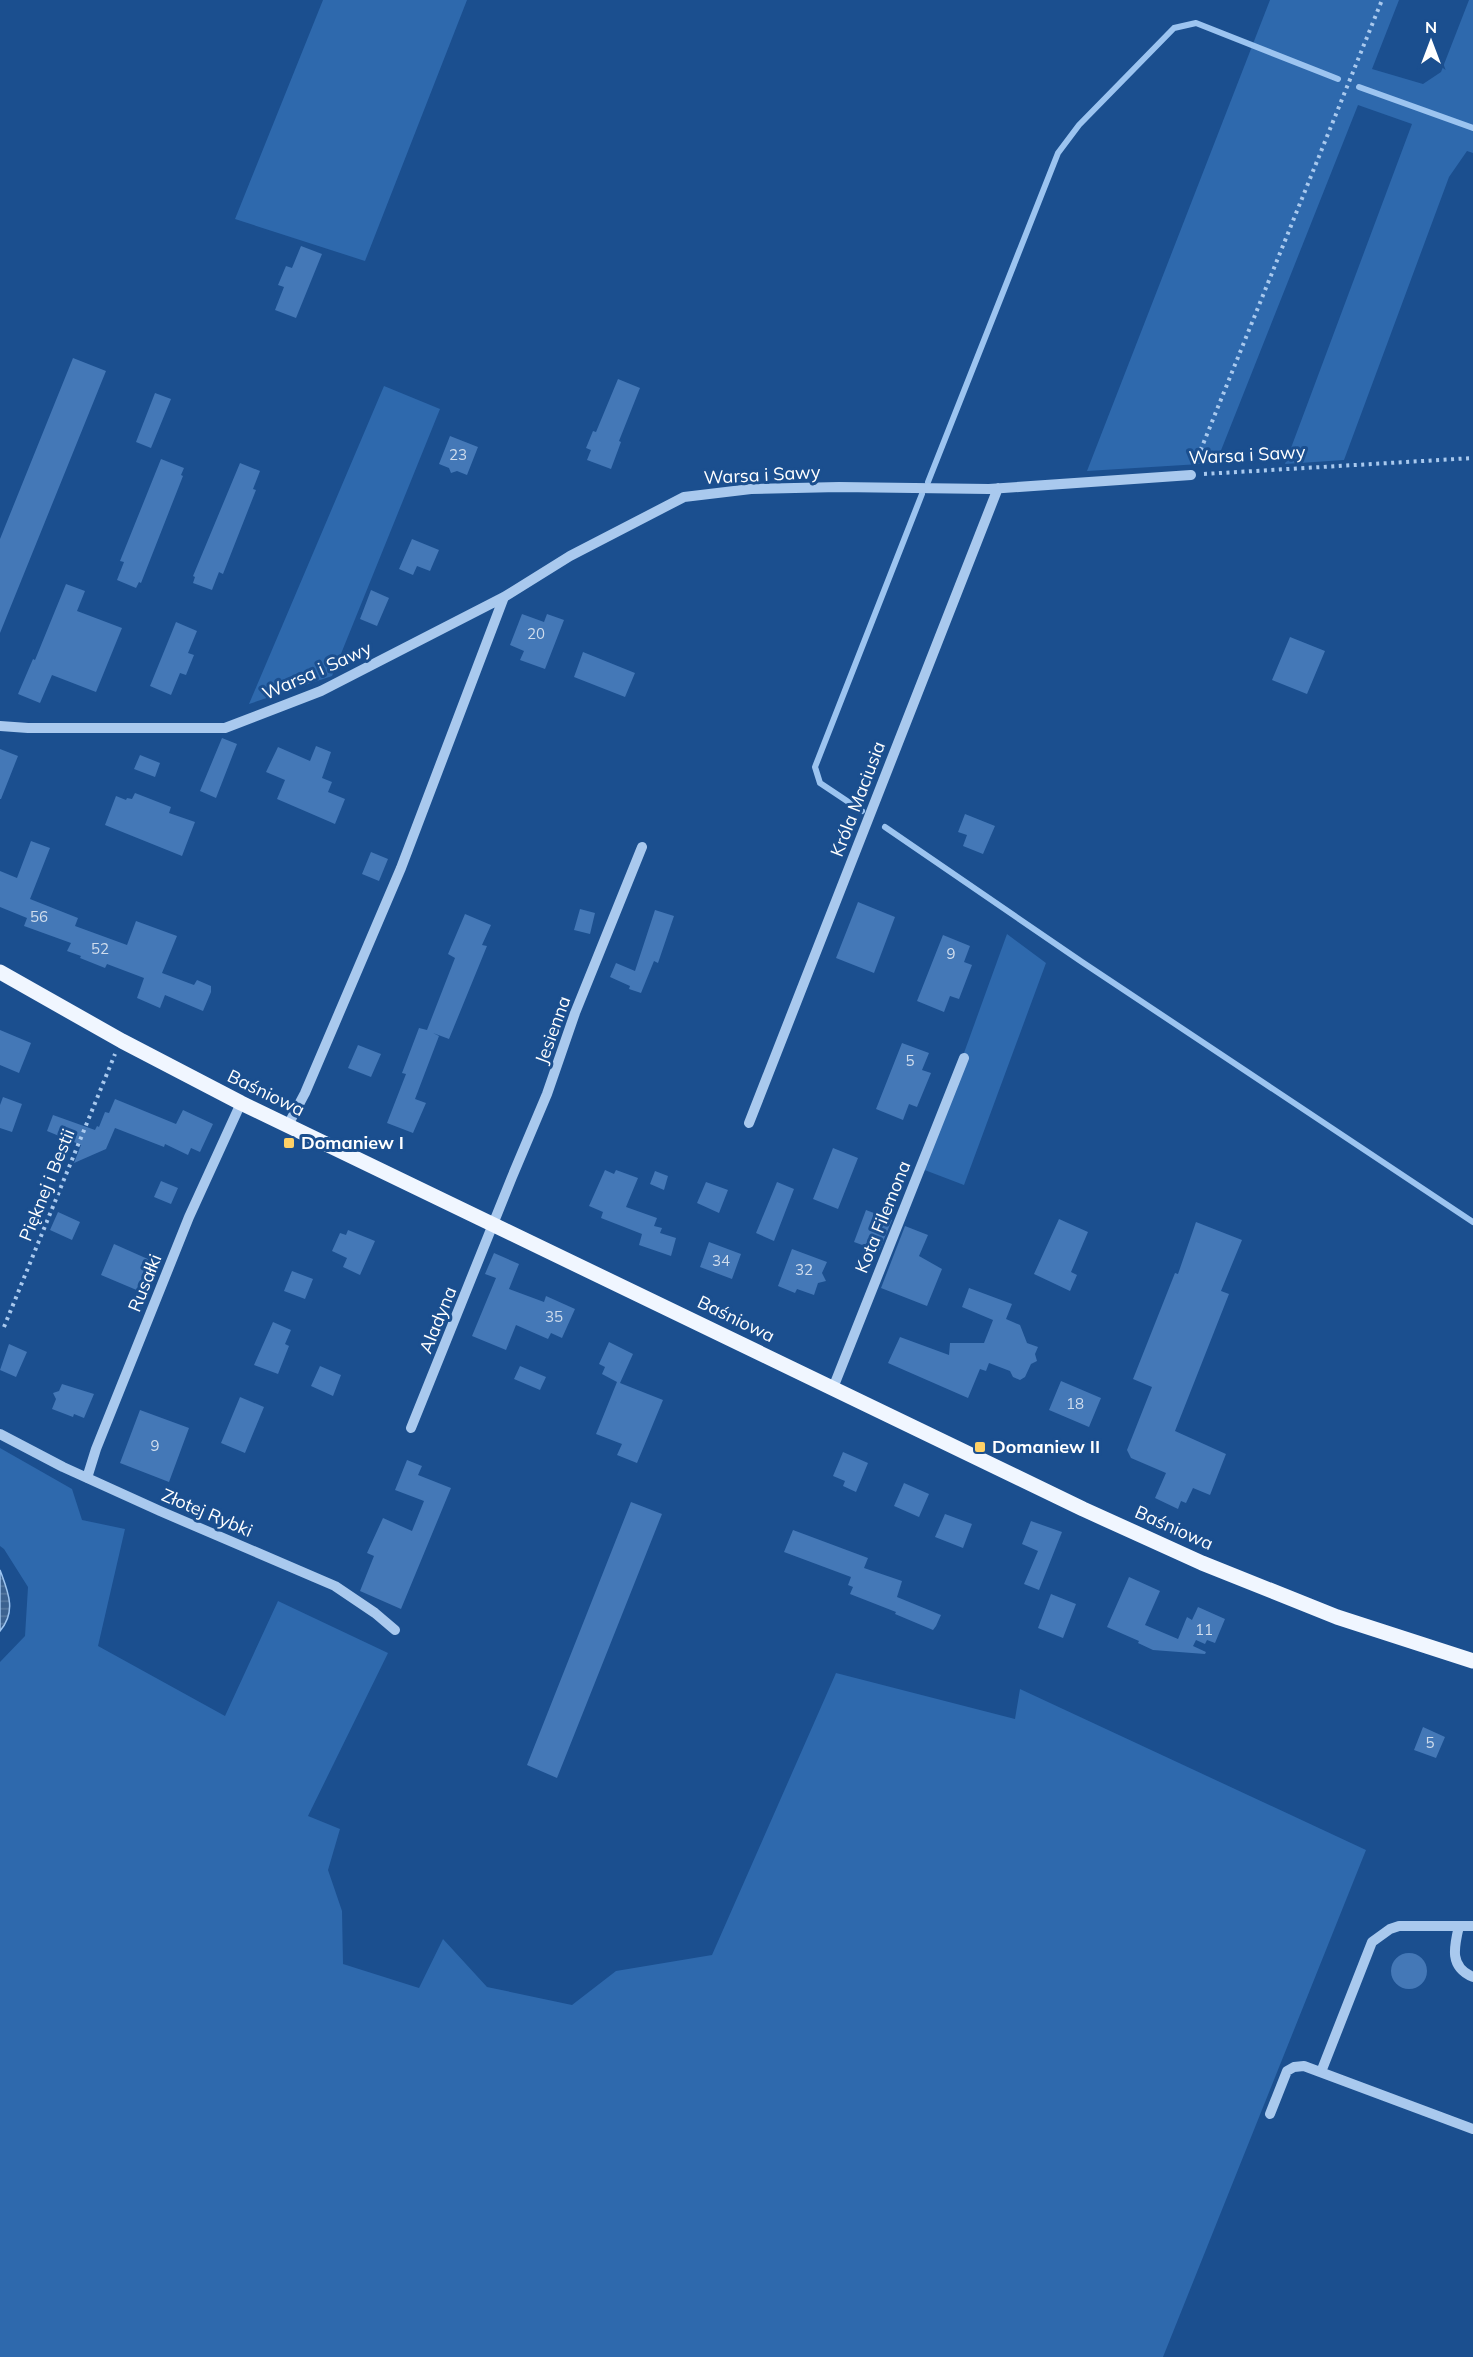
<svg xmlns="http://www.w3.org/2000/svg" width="1473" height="2357" viewBox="0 0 1473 2357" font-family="Mulish,sans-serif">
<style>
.grass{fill:#2e69ad}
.water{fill:url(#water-rules);stroke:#9cc4f0;stroke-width:1.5}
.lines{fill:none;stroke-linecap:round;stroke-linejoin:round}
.stream{stroke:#9cc4f0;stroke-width:6}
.building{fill:#4478b7}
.path{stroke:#a9c9ee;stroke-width:4;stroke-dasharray:3 4.5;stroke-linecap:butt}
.minor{stroke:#a9c9ee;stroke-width:10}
.major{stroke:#f0f6ff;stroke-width:15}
.poi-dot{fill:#ffd166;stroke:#1b4f8f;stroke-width:2}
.labels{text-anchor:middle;stroke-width:6;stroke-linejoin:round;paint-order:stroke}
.number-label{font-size:15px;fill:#d0dded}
.street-label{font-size:18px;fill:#fff;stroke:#1b4f8f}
.poi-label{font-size:18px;font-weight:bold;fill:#fff;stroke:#1b4f8f;text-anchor:start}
</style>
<defs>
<pattern id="water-rules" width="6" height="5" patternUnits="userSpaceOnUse" patternTransform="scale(1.5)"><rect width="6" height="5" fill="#3c6290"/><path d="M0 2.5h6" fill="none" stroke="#597aa1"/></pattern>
</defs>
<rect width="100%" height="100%" fill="#1b4f8f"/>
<!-- grass -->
<path class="grass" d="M323,0H467L365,261L235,219Z
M1270,0H1399L1372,69L1423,84L1441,72L1469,0H1473V153L1467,151L1449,177L1344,460L1285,464L1412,124L1358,105L1216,463L1087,471Z
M384,386L440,409L332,676L249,704Z
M1007,934L1046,963L964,1185L922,1169Z
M0,1448L72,1489L82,1520L125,1529L98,1646L225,1716L278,1601L388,1653L308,1816L340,1829L328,1870L342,1911L343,1964L419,1988L443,1939L487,1987L572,2005L616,1971L712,1955L836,1673L1015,1719L1020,1689L1366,1850L1163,2357H0V1662L25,1636L28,1587L4,1549L0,1546Z"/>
<!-- water -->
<path class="water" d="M0,1570C8,1592 17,1611 0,1631Z"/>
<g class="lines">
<!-- stream -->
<path class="stream" d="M1359,87L1473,128
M928,482L1058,153L1079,125L1174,28L1196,23L1338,79
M862,811L820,783L815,767L922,494
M885,827L1082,962L1473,1222"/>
</g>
<!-- building -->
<path class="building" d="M301,246L322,254L296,318L275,310L284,287L278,285L286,266L292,268Z
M73,358L106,371L0,633V539Z
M618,379L640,388L619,441L621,442L611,469L587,460L591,450L586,448L593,431L596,432Z
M155,393L171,399L151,448L136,442Z
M450,436L478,447L467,475L457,471L451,473L449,468L439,464Z
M161,459L184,468L181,475L183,476L141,583L139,582L136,588L117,580L124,562L120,561Z
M240,463L260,471L253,489L256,490L223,574L219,572L212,590L193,583L195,577L193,576Z
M412,539L439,550L430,571L417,566L413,575L399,569Z
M66,584L85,591L77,611L122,628L96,692L52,675L40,703L18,694L33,659L35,660Z
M371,590L389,598L377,626L360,619Z
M522,614L544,622L547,614L564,620L545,669L520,660L524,651L510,645Z
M176,622L197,631L188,653L194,655L186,675L180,673L171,695L150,686Z
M1290,637L1325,651L1307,694L1272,680Z
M583,652L635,673L625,697L574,677Z
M222,738L237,744L216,798L200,791Z
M316,746L331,752L322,778L332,782L328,792L345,799L335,824L277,799L285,780L266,772L278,747L310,761Z
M0,749L18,756L1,799H0Z
M140,755L160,763L155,777L134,769Z
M135,793L171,807L169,813L195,822L182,856L105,825L116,796L126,800L127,798L132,799Z
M965,814L995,826L983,854L963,846L967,835L958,832Z
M31,841L50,848L30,899L78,918L75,926L127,945L136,921L177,936L162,973L194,985L197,980L211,986V992L203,1011L165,995L160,1008L137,998L144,978L107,964L105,968L80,958L81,956L67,951L71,943L24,926L27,918L0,907V871L17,878Z
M371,852L388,859L379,881L362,874Z
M858,902L895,917L874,973L836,958Z
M580,909L595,913L590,934L574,930Z
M655,910L674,916L658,963L654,961L641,993L629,989L630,986L610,977L616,963L635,971Z
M465,914L491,925L482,945L487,946L449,1039L433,1033L439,1036L415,1099L426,1103L413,1133L387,1123L406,1074L402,1073L419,1028L427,1030L455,958L448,954Z
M943,935L970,946L964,962L972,965L959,999L950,996L944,1012L917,1001Z
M0,1030L31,1043L19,1073L0,1065Z
M902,1043L929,1053L922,1070L931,1073L917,1107L909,1104L903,1120L876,1109Z
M358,1045L381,1054L371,1077L348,1068Z
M3,1097L22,1104L12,1132L0,1128V1105Z
M115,1099L176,1124L183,1110L213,1124L200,1152L191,1148L188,1155L165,1144L164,1147L115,1128L106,1149L74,1163L81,1145L47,1131L53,1115L95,1130L97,1126L99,1127L105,1112L109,1113Z
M833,1148L858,1158L838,1209L813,1199Z
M605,1170L614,1174L616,1170L638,1178L626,1207L657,1218L654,1226L662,1228L660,1233L676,1238L671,1256L639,1245L642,1234L601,1218L603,1212L589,1206Z
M655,1171L668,1176L664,1190L650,1184Z
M161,1181L178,1188L171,1204L154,1197Z
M706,1182L728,1190L719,1213L697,1203Z
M777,1182L794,1189L774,1241L756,1233Z
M866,1210L892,1220L879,1251L854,1242Z
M58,1212L80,1222L72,1240L50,1230Z
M1059,1219L1088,1232L1071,1272L1077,1275L1070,1291L1034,1274Z
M1196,1222L1242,1240L1221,1291L1229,1294L1175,1431L1226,1454L1210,1495L1193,1488L1186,1503L1181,1501L1178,1509L1155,1498L1166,1473L1131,1458L1127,1450L1152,1387L1133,1379L1175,1273L1178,1274Z
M905,1226L928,1235L919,1256L942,1269L927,1306L881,1288Z
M348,1230L375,1241L360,1275L343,1267L347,1258L332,1251L340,1233L346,1235Z
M709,1242L741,1254L732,1279L700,1267Z
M114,1244L159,1264L146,1294L101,1275Z
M792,1249L827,1262L822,1273L826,1281L818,1283L814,1295L797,1289L795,1293L778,1286Z
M494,1253L519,1264L509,1289L544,1302L546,1296L575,1309L562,1338L551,1333L548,1339L516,1325L506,1350L472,1336L496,1278L485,1274Z
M292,1271L313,1279L305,1299L284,1291Z
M969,1288L1012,1304L1006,1319L1020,1325L1027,1343L1038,1347L1035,1354L1037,1361L1031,1364L1025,1377L1020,1380L1013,1377L1010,1371L989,1363L986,1371L980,1369L968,1398L888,1363L900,1337L949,1355L950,1343H984L993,1320L962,1307Z
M273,1322L291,1330L285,1344L289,1346L278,1374L254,1365Z
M609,1342L633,1354L620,1383L663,1400L637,1463L617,1455L622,1444L596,1434L617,1382L602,1374L605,1367L599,1364Z
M9,1344L27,1352L16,1377L0,1370Z
M320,1366L341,1375L333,1396L311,1386Z
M520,1366L546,1377L540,1390L514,1379Z
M1061,1381L1101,1398L1089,1427L1049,1410Z
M62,1384L94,1394L84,1418L74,1414L73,1417L52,1409L56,1399L53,1393L59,1391Z
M240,1397L264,1407L245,1453L221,1443Z
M140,1410L189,1428L169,1482L120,1463Z
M843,1452L868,1463L856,1492L843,1486L845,1481L833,1476Z
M407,1460L422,1466L418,1475L451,1488L401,1609L360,1591L374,1556L367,1553L383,1518L412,1531L424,1501L395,1490Z
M904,1483L929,1494L919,1517L894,1506Z
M631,1502L662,1514L557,1778L527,1765Z
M945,1514L972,1524L963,1548L935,1537Z
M1031,1521L1062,1532L1039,1590L1024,1584L1038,1551L1022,1544Z
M793,1530L868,1558L864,1568L902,1581L897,1597L941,1615L936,1626L933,1630L895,1614L896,1612L850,1594L853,1587L848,1585L851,1577L784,1552Z
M1129,1577L1160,1591L1145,1625L1178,1639L1187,1617L1192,1620L1198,1607L1225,1619L1215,1643L1207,1640L1205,1644L1196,1640L1193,1646L1206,1652L1205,1654L1153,1650L1138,1643L1139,1641L1107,1627Z
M1051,1594L1076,1604L1063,1638L1038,1628Z
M1423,1727L1445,1737L1436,1758L1414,1750Z
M1391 1971a18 18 0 1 1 36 0a18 18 0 1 1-36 0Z"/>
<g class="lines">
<!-- path -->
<path class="path" d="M1195,464L1382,0
M1204,474L1473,458
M4,1327L115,1054"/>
<!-- minor -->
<path class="minor" d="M0,726L28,728H225L321,691L504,597L570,556L684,497L751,489L839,487L989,489L1191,475
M749,1123L998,488
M288,1125L305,1093L401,868L504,597
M833,1388L964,1058
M411,1428L512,1177L547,1094L575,1013L642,847
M0,1434L63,1467L160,1511L335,1586L375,1613L395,1630
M87,1478L96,1449L189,1217L241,1103
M1459,1926C1454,1947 1449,1967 1473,1977
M1321,2072L1372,1942L1390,1929L1399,1926H1473
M1270,2114L1287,2071L1294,2067L1304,2066L1473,2129"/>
<!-- major -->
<path class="major" d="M0,972L122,1041L241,1103L1083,1509L1202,1563L1337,1617L1473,1661"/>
</g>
<!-- markers -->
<g class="poi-dot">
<rect x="283" y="1137" width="12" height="12" rx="3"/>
<rect x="974" y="1441" width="12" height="12" rx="3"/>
</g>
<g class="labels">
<!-- number labels -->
<g class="number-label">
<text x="458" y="460">23</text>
<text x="536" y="639">20</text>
<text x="39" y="922">56</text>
<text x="100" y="954">52</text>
<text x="951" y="959">9</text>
<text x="910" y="1066">5</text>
<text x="721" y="1266">34</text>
<text x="804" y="1275">32</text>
<text x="554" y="1322">35</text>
<text x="1075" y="1409">18</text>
<text x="155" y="1451">9</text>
<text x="1204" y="1635">11</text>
<text x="1430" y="1748">5</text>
</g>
<!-- street labels -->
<g class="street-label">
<text transform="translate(1247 455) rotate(-3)" y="6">Warsa i Sawy</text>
<text transform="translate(762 475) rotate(-3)" y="6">Warsa i Sawy</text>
<text transform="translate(317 671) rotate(-24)" y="6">Warsa i Sawy</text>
<text transform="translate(858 799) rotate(-69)" y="6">Króla Maciusia</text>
<text transform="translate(553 1030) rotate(-70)" y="6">Jesienna</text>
<text transform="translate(266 1093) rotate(26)" y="6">Baśniowa</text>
<text transform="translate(47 1185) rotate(-68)" y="6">Pięknej i Bestii</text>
<text transform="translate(883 1217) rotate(-68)" y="6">Kota Filemona</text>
<text transform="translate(145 1283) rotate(-68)" y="6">Rusałki</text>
<text transform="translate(736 1319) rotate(26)" y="6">Baśniowa</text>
<text transform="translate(438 1320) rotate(-68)" y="6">Aladyna</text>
<text transform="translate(207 1513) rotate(23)" y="6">Złotej Rybki</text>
<text transform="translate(1174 1528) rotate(24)" y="6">Baśniowa</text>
</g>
<!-- poi labels -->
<g class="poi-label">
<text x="301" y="1149">Domaniew I</text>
<text x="992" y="1453">Domaniew II</text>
</g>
</g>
<!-- north arrow -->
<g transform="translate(1431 42)" stroke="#1b4f8f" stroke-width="4.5" paint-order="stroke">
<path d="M0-4.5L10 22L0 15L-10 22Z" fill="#ffffff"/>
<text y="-9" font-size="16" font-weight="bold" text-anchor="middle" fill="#ffffff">N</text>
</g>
</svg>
